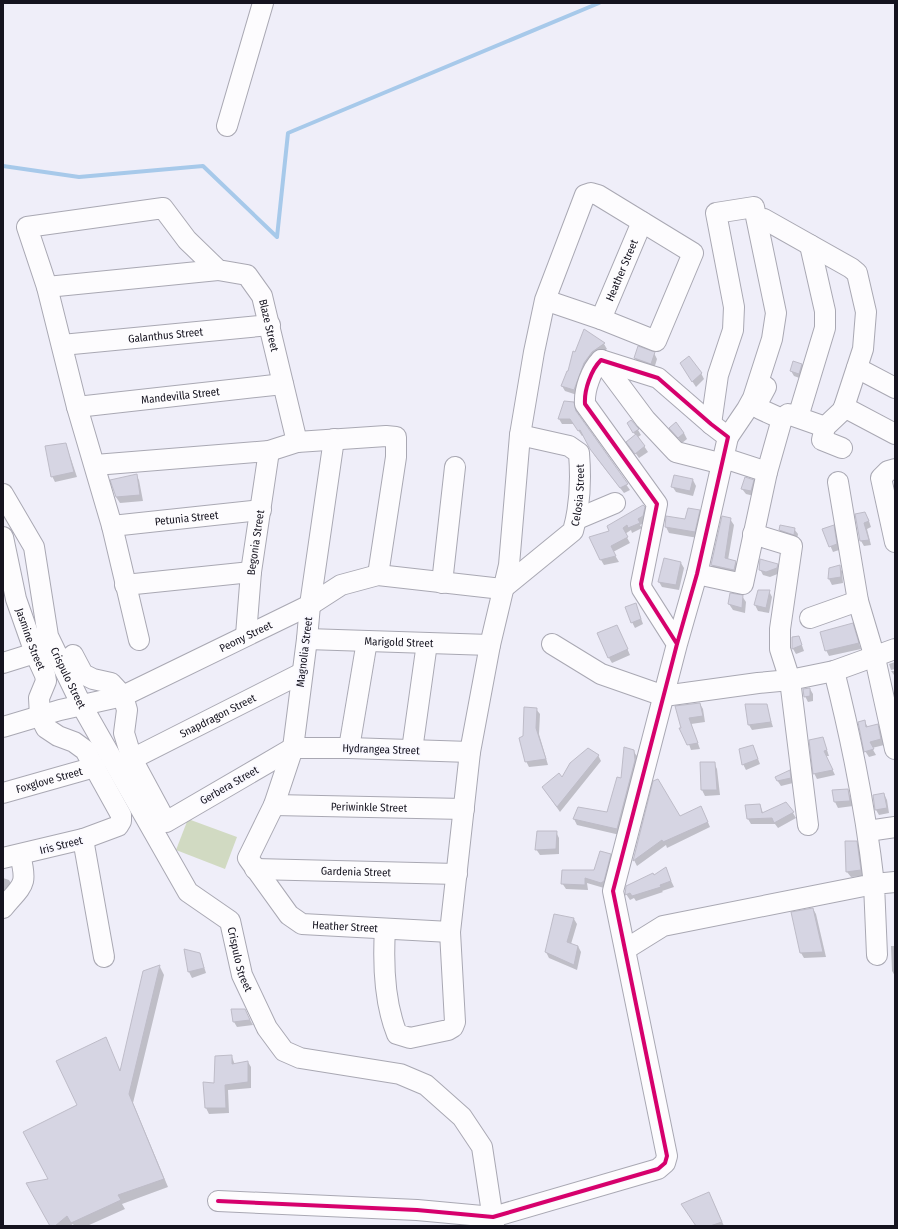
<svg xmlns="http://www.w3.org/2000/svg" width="898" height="1229" viewBox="0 0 898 1229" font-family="'Fira Sans Condensed',sans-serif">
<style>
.green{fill:#d1dac2}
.shadow{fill:#0003}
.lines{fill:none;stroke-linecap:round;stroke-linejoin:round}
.stream{stroke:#a7c9ea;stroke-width:4}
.building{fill:#d6d5e3;stroke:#bebcc8}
.minor-casing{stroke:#a9a8b3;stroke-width:22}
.minor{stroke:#fdfcfe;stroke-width:20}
.cycleway-casing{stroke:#f9f8ff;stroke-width:6}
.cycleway{stroke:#d6006c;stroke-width:4}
.labels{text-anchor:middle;stroke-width:3.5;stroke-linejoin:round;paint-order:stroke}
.street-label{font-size:11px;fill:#15131f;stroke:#f9f8ff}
</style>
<rect width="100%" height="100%" fill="#efeef9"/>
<!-- green -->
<path class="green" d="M188,819L237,837L225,869L176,850Z"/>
<!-- shadow -->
<path class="shadow" d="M585,330L604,344L607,349L595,358L577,395L565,391L562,386L569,372Z
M654,353L657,359L654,369L639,364L635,358Z
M802,364L805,370L802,379L794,376L791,371Z
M684,369L701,373L704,379L696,387Z
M573,403L578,416L630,490L624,493L595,456L584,435L582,436L574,424H562L559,419Z
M670,428L684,433L687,439L682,443Z
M631,429L638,430L641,435L638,437L648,452L639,458L631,447L636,436Z
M66,444L77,477L55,482L52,476Z
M136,475L139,480L143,501L120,503L116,497Z
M693,480L696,486L693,496L676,492L672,486Z
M753,481L756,486L754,496L746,494L742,489Z
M643,506L647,513L646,522L640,525L642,528L632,533L631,530L625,534L630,543L613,552L619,562L604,565L601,560L611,532Z
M699,511L702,517L698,538L669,533L666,527L686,520Z
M856,515L868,518L871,527L867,529L871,545L864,546L861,541Z
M730,519L734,525L728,560L736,562L739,567L737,575L715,571L712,565Z
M833,526L836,531L839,550L833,552L823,529Z
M794,529L798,534L797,540L784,536L780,530Z
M681,563L684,568L679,590L662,587L659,582Z
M777,565L780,573L770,577L763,575L760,569Z
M839,566L842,571L843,583L832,585L829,579L830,569Z
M769,591L772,597L769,613L758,611L755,605Z
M742,596L746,602L745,613L733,610L729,604Z
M636,604L643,624L635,628L632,622Z
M852,624L861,649L829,656L826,650Z
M620,632L630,655L612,663L609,658Z
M799,637L804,651L796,654L793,649Z
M895,662V669L891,670L889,664Z
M891,671H895V675H894Z
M810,689L813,694V701L808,702L805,696Z
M700,704L703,709L705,722L691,724L700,749L691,750L676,707Z
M766,705L773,727L752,730L749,725Z
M536,709L540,714L539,734L548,765L529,767L526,761L524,736Z
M864,721L868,727L877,725L881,731L884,745L872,748L876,755L869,757L865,751Z
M823,738L829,756H826L835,775L817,779L814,773Z
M753,746L760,764L746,770L743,764Z
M633,751L637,756L638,766L620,835L577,825L574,819L579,808L607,813Z
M598,755L601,761L560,812L543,788L562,778Z
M701,763H714L717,769L720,795L705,796L702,790Z
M789,772L793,783L781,786L777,780Z
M654,782L679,817L704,813L710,827L667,848L666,845L637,866L634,860Z
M848,790L853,806L838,808L835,802L833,791Z
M884,794L887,800L889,813L879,815L876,810Z
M760,805L763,813H793L796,818L778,828L775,824H751L748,819Z
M556,832L559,838V854L540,855L536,849Z
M856,842L860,848L863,876L851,877L847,872Z
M610,855L613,860L604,888L587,883L588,890L566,889L562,883L595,871Z
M665,868L674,887L662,891L663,892L636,901L634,898L630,900L626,894L627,887L654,876Z
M3,878L9,880L12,885L3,898Z
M813,909L816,914L826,957L804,958L801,953Z
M574,919L577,924L571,944L578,946L581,952L577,970L549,958L546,952Z
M891,946H895V976L892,971Z
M185,951L200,954L206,973L192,978L189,972Z
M160,967L164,975L133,1103L168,1187L122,1204L125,1209L87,1226H74L73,1224L70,1226H51L49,1180L105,1039L120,1072Z
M248,1016L253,1025L237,1027L234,1022Z
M232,1057L235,1065L248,1062L251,1067V1088L228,1090L229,1113L209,1114L206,1108L204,1083L215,1084Z
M712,1199L724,1226H697Z"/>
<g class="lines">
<!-- stream -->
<path class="stream" d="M3,166L79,177L203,166L277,237L288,133L599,3"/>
</g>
<!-- building -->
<path class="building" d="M584,329L605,343L592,352L584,363L574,390L561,386L567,371H568L573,351L575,352Z
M638,346L655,352L651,364L634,358Z
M689,356L702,373L692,382L680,363Z
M793,361L802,364L799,374L790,371Z
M564,401L574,402L576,411L628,484L620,488L590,449L580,430L578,431L570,419H558Z
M631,420L639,429L633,433L627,423Z
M676,422L684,433L678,438L669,428Z
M636,434L645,446L635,454L626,442Z
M66,443L74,472L51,477L45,446Z
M137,474L140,495L116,497L110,480Z
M674,475L693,479L690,491L671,487Z
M745,477L754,480L751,491L741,489Z
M643,505L645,507L643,516L638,519L640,523L628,528L627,525L623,528L628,537L611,546L616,556L600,560L589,537L609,531L607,526Z
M688,508L700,510L695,532L665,527L666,516L685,519Z
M865,512L869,521L864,523L869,540L860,541L855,514Z
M722,516L731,518L725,558L736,561L734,570L711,565Z
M780,525L795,528L794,535L779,530Z
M834,525L837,544L829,547L822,529Z
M664,558L681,562L676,585L658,582Z
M760,559L778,564L777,568L766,572L759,570Z
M840,565L841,577L828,579L829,568Z
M758,590H770L766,608L754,605Z
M730,593L743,595L742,608L728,604Z
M636,603L641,619L631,623L625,607Z
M853,623L859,643L825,651L820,632Z
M617,625L628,649L608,658L597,633Z
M799,636L802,645L792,649V637Z
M810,688V696L804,697L803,689Z
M700,703L703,716L689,718L698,743L687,745L679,728H681L675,706Z
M745,704H767L771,722L748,725Z
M524,707L537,708L536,728L546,759L525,762L519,738L523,736Z
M865,720L866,727L878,724L881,739L870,742L874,749L864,752L858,722Z
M823,737L827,750L824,751L833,770L813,774L809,740Z
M753,745L758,759L742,765L739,749Z
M624,747L634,750L635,760L617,829L573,819L578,807L607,812L617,777L621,778Z
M588,748L599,755L557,807L542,787L559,773L562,777L570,763Z
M700,762H715L717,790H701Z
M790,770L791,778L777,781L775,777Z
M658,779L680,816L701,806L708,822L663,842L662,840L633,861L653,781Z
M848,789L850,801L834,802L832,790Z
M884,793L887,808L875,810L873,795Z
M786,802L794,812L774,823L772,818L747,819L745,805L760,804L762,813Z
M537,831H557L556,849L535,850Z
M845,841H857L861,870L846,872Z
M600,851L611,854L604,881L601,883L585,878V885L561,884L562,870H594Z
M666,867L671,881L660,885L661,887L632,896L630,893L625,895L626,886L653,873L654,875Z
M813,908L823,952L800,953L791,912Z
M554,914L574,918L567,942L578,946L574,965L545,952Z
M184,949L200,953L204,968L188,972Z
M160,965L129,1094L164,1179L118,1195L121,1200L71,1223L67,1216L55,1226H50L26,1183L48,1179L23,1132L77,1105L56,1061L106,1037L120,1071L143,971Z
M231,1009H245L250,1020L233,1022Z
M232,1055V1064L248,1061V1082L225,1085L226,1108H205L203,1082L214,1083L215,1056Z
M709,1192L722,1222L710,1226H696L681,1204Z"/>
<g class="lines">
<defs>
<g id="minor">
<path d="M227,126L263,3"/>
<path d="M764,219L851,268L857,273L866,312L863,349L843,410L825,427L822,440L842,448"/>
<path d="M47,287L218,270"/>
<path id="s1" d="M601,319L642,222"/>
<path id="s2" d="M62,345L270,325"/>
<path d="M601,360L645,419L676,452L723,464"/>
<path d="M857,368L895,388"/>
<path d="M766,387L759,400L760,409L782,419"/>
<path id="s3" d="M77,407L283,384"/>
<path d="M844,407L895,434"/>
<path d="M798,417L825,328V311L810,245"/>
<path d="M711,424L718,375L733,330L734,307L716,213L754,207L776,313L772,339L753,398L747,409L728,437"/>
<path id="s4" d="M334,439L310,605L307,639L293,748L274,805L248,858L289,915L302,924L450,932"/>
<path d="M724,458L767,472"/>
<path d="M95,465L269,451L297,442L386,436L396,437V457L378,575"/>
<path d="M895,469L888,471L881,478L895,542"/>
<path d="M838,482L858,601L875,658L895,749"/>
<path id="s5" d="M3,494L34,547L48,636L82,706L188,892L230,921L242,975L267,1028L284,1051L300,1058L400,1074L426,1085L462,1117L482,1147L494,1226"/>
<path d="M577,519L615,503"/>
<path id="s6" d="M112,526L261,510"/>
<path d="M753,534L792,546L780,629V649L790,680L808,825"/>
<path id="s7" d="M3,537L16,599L35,653L45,675L46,681L39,698L40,716L46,728L58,736L74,742L85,750L121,815V821L118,826L83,839L3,858"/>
<path d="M697,574L743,584L767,472L782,419L788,414L825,427"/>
<path d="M442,583L455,467"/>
<path d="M125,585L251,572"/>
<path id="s8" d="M502,589L573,531C580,507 581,478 579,453L569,446L520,435"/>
<path d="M810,618L858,601"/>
<path id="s9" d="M246,635L251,572L269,451"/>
<path id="s10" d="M307,639L490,645"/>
<path id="s11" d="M139,640L112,526L77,407L47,287L27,227L163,208L187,240L218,270L247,275L262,296L297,442"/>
<path d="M552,644L601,674L664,696L758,683L790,680L834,671L895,649"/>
<path d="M3,663L35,653"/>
<path d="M3,727L60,710L123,696L111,683L93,679L83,674L73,655"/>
<path d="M349,748L367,641"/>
<path d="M412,750L427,643"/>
<path id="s12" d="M470,752L349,748H293L166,822L132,759L124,733L127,710L123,696L310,605L341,585L378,575L502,589"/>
<path id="s13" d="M132,759L302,673"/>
<path id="s14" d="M3,793L95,767"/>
<path id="s15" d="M274,805L464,809"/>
<path d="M868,831L895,827"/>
<path d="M83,839L104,957"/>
<path id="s16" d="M255,869L457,874"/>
<path d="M3,908C23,884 28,886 20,855"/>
<path d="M385,929C383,963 384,1002 397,1034L410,1038L448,1030L453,1027L455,1022L450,932L470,752L490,645L509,565L520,435L534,352L545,300L585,195L591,193L598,195L693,253L656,341L601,319L545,300"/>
<path d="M626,949L663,926L874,884C866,812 852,742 834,671"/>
<path d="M877,955L874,884L895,882"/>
<path d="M218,1201L417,1210L493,1217L658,1169L665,1163L667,1156L613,891L677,644L697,574L728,437L711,424L658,378L601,360C591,370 584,390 585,404L657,504L641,584L642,589L677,644"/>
</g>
</defs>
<!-- minor casing -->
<use href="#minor" class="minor-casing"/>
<!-- minor -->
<use href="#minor" class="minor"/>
<defs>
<path id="cycleway" d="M218,1201L417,1210L493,1217L658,1169L665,1163L667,1156L613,891L677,644L697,574L728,437L711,424L658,378L601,360C591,370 584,390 585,404L657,504L641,584L642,589L677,644"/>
</defs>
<!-- cycleway casing -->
<use href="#cycleway" class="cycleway-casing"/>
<!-- cycleway -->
<use href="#cycleway" class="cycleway"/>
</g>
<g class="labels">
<!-- street labels -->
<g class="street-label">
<text dy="4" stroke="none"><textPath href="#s1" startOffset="53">Heather Street</textPath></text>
<text dy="4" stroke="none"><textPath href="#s11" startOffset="734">Blaze Street</textPath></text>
<text dy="4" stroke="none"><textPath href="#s2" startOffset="104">Galanthus Street</textPath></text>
<text dy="4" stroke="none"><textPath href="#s3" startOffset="104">Mandevilla Street</textPath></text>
<text dy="4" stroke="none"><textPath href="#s8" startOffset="128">Celosia Street</textPath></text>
<text dy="4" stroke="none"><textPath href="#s6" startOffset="75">Petunia Street</textPath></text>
<text dy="4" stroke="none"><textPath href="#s9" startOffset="93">Begonia Street</textPath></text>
<text dy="4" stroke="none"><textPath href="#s12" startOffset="597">Peony Street</textPath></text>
<text dy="4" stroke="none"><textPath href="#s7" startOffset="106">Jasmine Street</textPath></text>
<text dy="4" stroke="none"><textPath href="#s10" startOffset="92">Marigold Street</textPath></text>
<text transform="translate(304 652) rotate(-83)" y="4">Magnolia Street</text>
<text dy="4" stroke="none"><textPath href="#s5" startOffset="198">Crispulo Street</textPath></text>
<text dy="4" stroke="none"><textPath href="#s13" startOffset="96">Snapdragon Street</textPath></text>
<text transform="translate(381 749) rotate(2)" y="4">Hydrangea Street</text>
<text dy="4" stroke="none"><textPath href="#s14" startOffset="48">Foxglove Street</textPath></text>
<text transform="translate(229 785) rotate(-30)" y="4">Gerbera Street</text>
<text dy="4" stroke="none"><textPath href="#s15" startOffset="95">Periwinkle Street</textPath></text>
<text transform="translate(61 845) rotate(-14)" y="4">Iris Street</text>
<text dy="4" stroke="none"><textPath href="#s16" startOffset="101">Gardenia Street</textPath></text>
<text dy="4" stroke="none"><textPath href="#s4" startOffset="560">Heather Street</textPath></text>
<text dy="4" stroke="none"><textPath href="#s5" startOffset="534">Crispulo Street</textPath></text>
</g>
</g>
<!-- border -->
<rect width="898" height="1229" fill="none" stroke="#15131f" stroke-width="8"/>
</svg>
